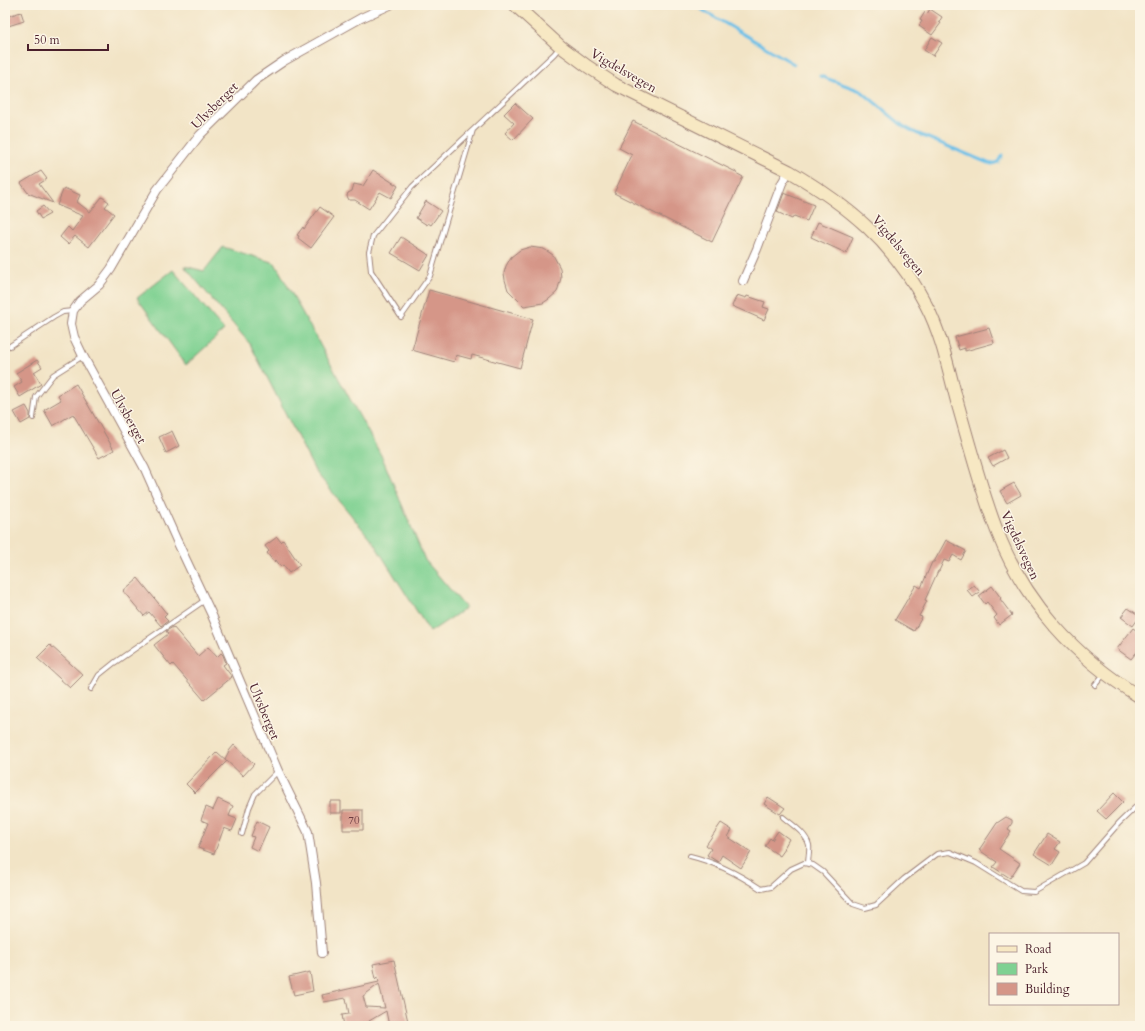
<svg xmlns="http://www.w3.org/2000/svg" width="1145" height="1031" viewBox="0 0 1145 1031" font-family="Cardo,serif">
<style>
.green{fill:#7fd192;stroke:#64785e}
.lines{fill:none;stroke-linecap:round;stroke-linejoin:round}
.stream{stroke:#6cc0e8;stroke-width:3}
.building{fill:#d59688;fill-rule:evenodd}
.service-casing{stroke:#9e8278;stroke-width:6}
.minor-casing{stroke:#9e8278;stroke-width:10}
.secondary-casing{stroke:#9e8278;stroke-width:14}
.service{stroke:#fff;stroke-width:4}
.minor{stroke:#fff;stroke-width:8}
.secondary{stroke:#f7e8c3;stroke-width:12}
.labels{text-anchor:middle;stroke-width:3;stroke-linejoin:round;paint-order:stroke}
.number-label{font-size:11px;fill:#6d3d42}
.street-label{font-size:13px;fill:#4a1f2b;stroke:#fcf5e5}
</style>
<rect width="100%" height="100%" fill="#fcf5e5"/>
<filter id="ink" filterUnits="userSpaceOnUse"><feTurbulence type="fractalNoise" baseFrequency=".025" numOctaves="2"/><feDisplacementMap in="SourceGraphic" scale="8" xChannelSelector="R" yChannelSelector="G"/><feConvolveMatrix kernelMatrix="1 2 1 2 8 2 1 2 1" color-interpolation-filters="sRGB"/></filter>
<filter id="wash" filterUnits="userSpaceOnUse"><feTurbulence type="fractalNoise" baseFrequency=".012" numOctaves="4" result="noise"/><feDisplacementMap in="SourceGraphic" scale="16" xChannelSelector="R" yChannelSelector="G"/><feGaussianBlur stdDeviation="0.9" result="paint"/><feColorMatrix in="noise" values="0 0 0 0 0 0 0 0 0 0 0 0 0 0 0 0 0 1.4 0 .05"/><feComposite in="paint" operator="in"/></filter>
<g filter="url(#wash)">
<rect width="100%" height="100%" fill="#f2e4c6"/>
<!-- green -->
<path class="green" d="M223,247L275,263L382,457L425,560L466,608L430,632L373,542L315,471L250,344L184,266L204,271Z
M173,270L224,330L186,365L137,298Z"/>
<g class="lines">
<!-- stream -->
<path class="stream" d="M694,5L794,64
M820,76L861,91L903,126L916,133L988,163L992,164L998,162L1002,155"/>
</g>
<g id="blocks">
<!-- building -->
<path class="building" d="M930,9L942,17L939,22L941,23L932,35L919,26L922,21L920,20L925,12L927,14Z
M21,12L24,21L5,27V17Z
M932,37L942,43L933,56L924,50Z
M515,103L533,119L513,140L505,133L514,123L504,114Z
M633,121L736,172V173L743,177L712,242L614,193L632,155L619,148Z
M373,170L398,186L391,198L380,192L369,209L355,200H349L347,196L348,193L352,191L354,184L363,186Z
M41,171L47,179L39,184L53,203L28,193L21,183Z
M64,188L80,195L77,202L90,212L102,197L109,202L105,207L114,214L89,247L75,236L68,244L60,237L68,227L72,231L83,216L57,205Z
M784,193L814,205L807,221L794,216L792,219L777,212Z
M426,201L441,211L431,225L428,223L427,225L416,218Z
M43,206L50,214L41,219L36,211Z
M320,207L334,217L311,248L298,238L299,236L297,235L303,227L304,229Z
M818,222L853,237L846,253L811,237Z
M401,237L429,255L420,270L391,253Z
M530,247L544,249L553,255L560,268L561,278L557,292L549,299L543,303L524,306L508,290L505,280L504,273L506,266L511,257L520,250Z
M429,290L533,319L520,368L472,355L471,359L456,355L454,362L412,350Z
M737,295L746,298L747,296L765,302L763,307L769,309L764,320L732,306Z
M989,328L994,343L965,351V348L959,350L955,337Z
M37,360L42,367L34,372L41,384L20,397L14,387L22,382L16,373Z
M76,384L114,450L99,458L73,414L53,426L44,410L61,400L58,395Z
M26,406L30,413V419L21,424L14,412Z
M172,431L179,446L166,453L159,437Z
M1003,450L1007,458L993,466L988,458Z
M1014,483L1021,495L1007,503L1000,491Z
M277,537L281,542L283,540L300,565L289,573L283,565L281,567L276,560L274,562L267,553L269,551L265,546Z
M946,540L966,551L961,560L953,555L949,562L944,560L939,571H938L925,600L927,601L919,616L922,617L914,631L895,620L916,585L921,588L932,562H934Z
M138,578L167,614L164,617L168,621L161,626L149,612L144,616L123,591Z
M974,585L980,592L973,597L967,590Z
M992,586L1001,598L1000,599L1012,615L999,625L994,618L997,615L987,602L985,604L979,596Z
M1128,608L1140,616L1133,626L1121,617Z
M173,627L198,656L208,647L217,657L221,653L223,655L226,663L223,665L232,677L204,700L173,664L171,666L154,645L168,634L166,631Z
M1133,628L1140,633V648L1131,659L1117,649Z
M50,645L83,675L70,688L37,658Z
M234,745L254,764L243,776L225,759L229,751Z
M217,752L227,761L195,793L186,784Z
M1114,793L1123,802L1106,819L1097,811Z
M768,797L785,808L780,814L764,804Z
M218,799L233,806L229,816L237,819L232,831L224,828L214,854L198,848L208,823L201,820L206,807L213,810Z
M330,801H341V813H330Z
M343,810H363V830H343Z
M1006,817L1012,820V823L1008,829L1011,831L999,849L1020,863L1010,878L993,867L997,862L979,850L997,823Z
M257,821L269,827L258,851L250,847L254,837L251,836Z
M721,823L732,830L728,837L751,852L741,868L722,855L718,862L707,855L711,849L706,845Z
M778,831L789,839L784,848L785,849L780,856L765,846L770,838L772,840Z
M1047,834L1060,842L1055,849L1060,852L1052,865L1034,854Z
M394,960L409,1026H389L386,1011L369,1021L370,1026H344L342,1015L349,1014L346,998L324,1002L322,995L379,982L378,977L376,979L373,964ZM379,984L385,1008L366,1007L363,996Z
M310,972L313,991L294,995L289,977Z"/>
</g>
</g>
<g filter="url(#ink)">
<use href="#blocks" fill-opacity="0" stroke="#9e8278" stroke-width="1"/>
<g class="lines">
<defs>
<path id="service" d="M473,130L430,276L401,317L371,271L369,252L373,236L412,187L554,54L559,48
M10,346L54,317L63,312L73,311
M33,418L36,397L53,375L83,356
M1095,685L1105,673
M91,689L99,675L114,663L205,600
M783,817C791,824 806,833 809,845C810,850 808,858 808,864
M242,834L249,808L255,794L278,771
M690,856C715,862 740,875 761,889L771,887L791,869L804,863L813,865L823,872L853,904L865,908L876,905L904,879L937,854L950,852L976,863L1021,891L1034,892L1084,863L1119,823L1140,803"/>
<path id="minor" d="M743,281L757,249L782,183L789,171
M322,953L316,883L308,832L278,771L211,613L177,541L145,469L83,356L74,337L71,324L73,311L80,301L99,285L111,269L157,190L200,135L256,80L284,61L361,18L390,5"/>
<path id="secondary" d="M515,5L560,46L587,66L616,85L789,171C848,205 894,243 926,305C942,335 949,372 958,405C970,447 981,490 997,531C1024,602 1076,658 1140,697"/>
</defs>
<!-- service casing -->
<use href="#service" class="service-casing"/>
<!-- minor casing -->
<use href="#minor" class="minor-casing"/>
<!-- secondary casing -->
<use href="#secondary" class="secondary-casing"/>
<!-- service -->
<use href="#service" class="service"/>
<!-- minor -->
<use href="#minor" class="minor"/>
<!-- secondary -->
<use href="#secondary" class="secondary"/>
</g>
</g>
<g class="labels">
<!-- number labels -->
<g class="number-label">
<text x="354" y="824">70</text>
</g>
<!-- street labels -->
<g class="street-label">
<text transform="translate(624 70) rotate(30)" y="5">Vigdelsvegen</text>
<text transform="translate(214 105) rotate(-45)" y="5">Ulvsberget</text>
<text transform="translate(899 245) rotate(50)" y="5">Vigdelsvegen</text>
<text transform="translate(129 416) rotate(61)" y="5">Ulvsberget</text>
<text transform="translate(1021 545) rotate(65)" y="5">Vigdelsvegen</text>
<text transform="translate(265 711) rotate(67)" y="5">Ulvsberget</text>
</g>
</g>
<!-- margin -->
<rect width="1145" height="1031" fill="none" stroke="#fcf5e5" stroke-width="20"/>
<!-- legend -->
<rect x="989" y="933" width="130" height="72" fill="#fcf5e5" stroke="#b59f9b"/>
<rect x="997" y="946" width="20" height="6" fill="#f7e8c3" stroke="#b59f9b"/>
<text x="1025" y="953" font-size="12" fill="#4a1f2b">Road</text>
<rect x="997" y="963" width="20" height="12" fill="#7fd192" stroke="#b59f9b"/>
<text x="1025" y="973" font-size="12" fill="#4a1f2b">Park</text>
<rect x="997" y="983" width="20" height="12" fill="#d59688" stroke="#b59f9b"/>
<text x="1025" y="993" font-size="12" fill="#4a1f2b">Building</text>
<!-- scale -->
<path d="M28 44v6h80v-6" fill="none" stroke="#4a1f2b" stroke-width="2"/>
<text x="34" y="44" font-size="12" fill="#4a1f2b" stroke="#fcf5e5" stroke-width="3" paint-order="stroke">50 m</text>
</svg>
